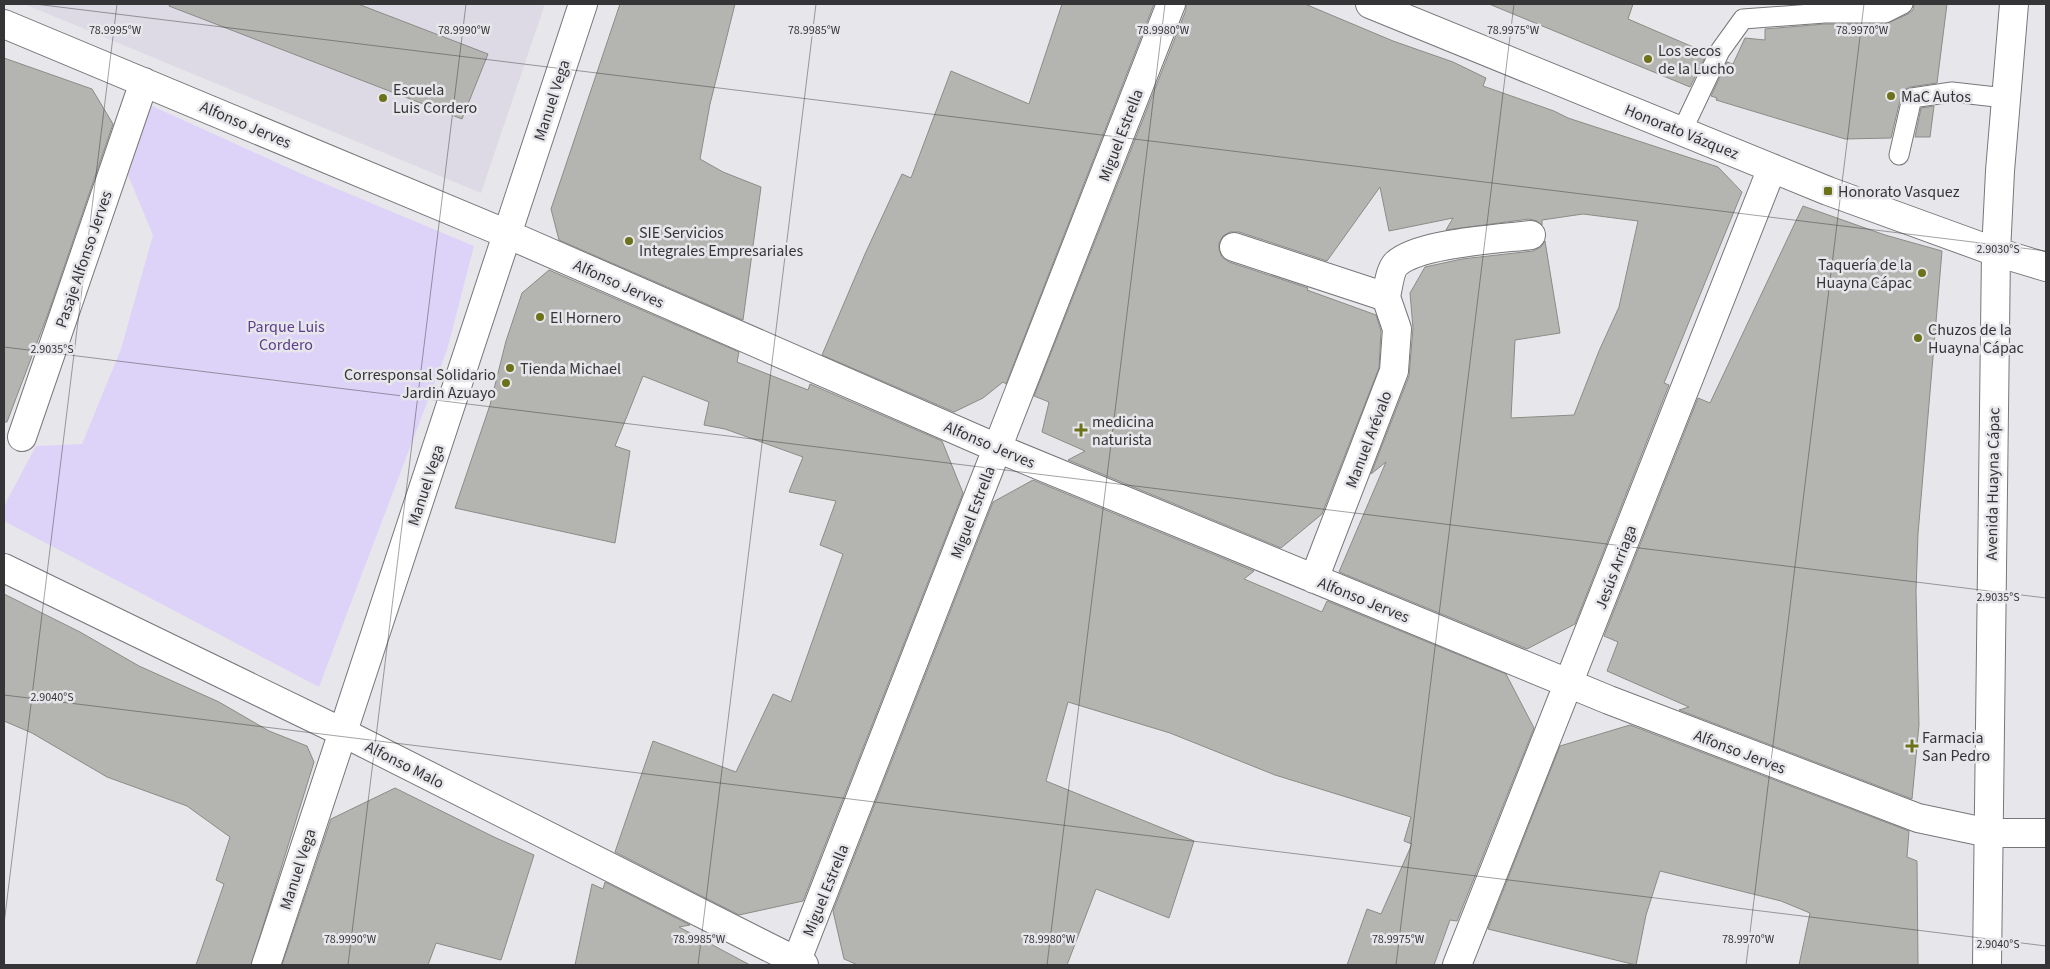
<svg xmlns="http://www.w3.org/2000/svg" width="2050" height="969" viewBox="0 0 2050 969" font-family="'Source Sans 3',sans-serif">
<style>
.built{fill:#dddae5}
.green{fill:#ddd3f8}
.building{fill:#b4b5b0;stroke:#8b8c87}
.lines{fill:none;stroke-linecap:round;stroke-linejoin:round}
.lane-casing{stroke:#77767a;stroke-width:21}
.street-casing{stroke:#77767a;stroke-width:30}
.secondary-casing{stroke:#77767a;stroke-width:30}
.lane{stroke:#fff;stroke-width:19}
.street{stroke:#fff;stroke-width:28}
.secondary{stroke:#fff;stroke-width:28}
.ticks{fill:none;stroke:#353537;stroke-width:1;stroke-opacity:0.45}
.poi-dot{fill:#6b721a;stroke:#e7e6ea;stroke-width:2}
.labels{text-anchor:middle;stroke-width:5;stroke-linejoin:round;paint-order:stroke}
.poi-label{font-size:16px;fill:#353537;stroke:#e7e6ea;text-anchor:start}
.street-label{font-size:16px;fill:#353537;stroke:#e7e6ea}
.park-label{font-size:16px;fill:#5b3d8d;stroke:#e7e6ea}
.ticks-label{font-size:12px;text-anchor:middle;fill:#353537;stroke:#e7e6ea;stroke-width:5;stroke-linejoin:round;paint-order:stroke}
</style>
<rect width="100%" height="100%" fill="#e7e6ea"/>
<!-- built -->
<path class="built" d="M24,4H545L481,193Z"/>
<!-- green -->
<path class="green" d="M150,105L304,175L474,246L447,350L319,687L4,521V506L36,446L82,444L121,349L153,235L127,173L138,135Z"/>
<!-- building -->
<path class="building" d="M170,4H358L488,54L462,119L169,6Z
M620,4H735L710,104L700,159L723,172L761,187L743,320L559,240L551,209Z
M1062,4H1154L1006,384L1003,382L983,398L954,412L822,355L865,254L902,174L911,178L951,71L1029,104Z
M1186,4H1305L1393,41L1453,62L1486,78L1483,86L1554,111L1568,118L1718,167L1742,192L1664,383L1669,385L1575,624L1527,649L1339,572L1386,462L1371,474L1409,376L1413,328L1410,293L1425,267L1462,259L1533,251L1541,247L1545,241L1560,333L1515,340L1511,418L1574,415L1599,351L1619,307L1638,221L1583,214L1542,220V225L1537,221L1529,219L1446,230L1453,218L1389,231L1380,187L1327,261L1239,232H1230L1223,236L1219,243V250L1222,257L1229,262L1308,288L1307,290L1376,315L1381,331L1379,368L1322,514L1281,548L1068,460L1085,451L1042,432L1049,402L1034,396L1186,10Z
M1489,4H1633L1628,19L1707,53L1690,87Z
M1914,4H1947L1937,83L1910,87L1904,90L1901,96L1891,138L1845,139L1716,100L1717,98L1711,96L1727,62L1733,64L1745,38L1765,40V29L1825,24H1885L1908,14L1913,10Z
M4,58L92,89L113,124L49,311L7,422H4Z
M1934,106L1930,137H1915L1921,108Z
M1803,206L1885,235L1942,251L1918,534L1916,591L1919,725L1912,799L1679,710L1689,707L1607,671L1618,642L1604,636L1698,398L1710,403Z
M549,270L739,352L737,362L808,390L810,384L942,441L963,493L803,901L739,915L615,852L653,741L736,772L773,694L791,702L843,554L820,545L836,501L789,492L803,457L725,429L704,425L709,402L643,376L615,446L630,451L615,543L455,508L490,405L506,341L522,293Z
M1033,480L1254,571L1244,579L1322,612L1327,601L1506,674L1534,728L1457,921L1450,920L1434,965H1347L1367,909L1381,914L1412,844L1404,841L1411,817L1275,775L1170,733L1068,702L1046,781L1194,841L1169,918L1096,889L1067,965H858L844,959L833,911L993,502Z
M4,594L80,632L139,666L219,702L269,731L307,746L314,762L251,965H196L224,884L216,880L230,837L187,806L107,777L32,733L4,721Z
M1630,725L1909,831L1907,857L1917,861L1918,965H1799L1810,913L1781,901L1660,871L1646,915L1636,965L1488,929L1560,746Z
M395,788L494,837L534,855L501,960L436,943L428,965H282L331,819Z
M605,882L690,925L679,927L750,965H575L592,884L603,889Z"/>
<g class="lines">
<defs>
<path id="lane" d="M1682,131L1720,51L1743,19L1825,13H1885L1903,4
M1899,155L1912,98L1952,92L2005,98"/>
<path id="street" d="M1370,4L1828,191L1996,252
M4,24L507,234L997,448L1609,700L1918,818L1989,833H2046
M1234,247L1386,297
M1386,297C1388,288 1390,270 1396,264C1418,243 1499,239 1531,235
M22,437L144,82
M4,568L342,732L804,965
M1314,579L1394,371L1397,329L1386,297
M266,965L583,4
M795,965L1171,4
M1457,965L1772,168"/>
<path id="secondary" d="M1996,252L2046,267
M1987,965L1996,252L2000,171L2014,4"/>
</defs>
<!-- lane casing -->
<use href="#lane" class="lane-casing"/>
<!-- street casing -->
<use href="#street" class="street-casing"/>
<!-- secondary casing -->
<use href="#secondary" class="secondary-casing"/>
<!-- lane -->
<use href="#lane" class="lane"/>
<!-- street -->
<use href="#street" class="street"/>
<!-- secondary -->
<use href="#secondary" class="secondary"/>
</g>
<!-- ticks -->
<path class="ticks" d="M35,4L2046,251M4,347L2046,598M4,695L2046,946M4,924L117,4M348,965L466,4M698,965L816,4M1047,965L1165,4M1396,965L1514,4M1746,965L1864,4"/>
<!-- markers -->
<g class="poi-dot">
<circle cx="1648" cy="59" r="5"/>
<circle cx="1891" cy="96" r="5"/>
<circle cx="383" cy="98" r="5"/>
<rect x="1823" y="186" width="10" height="10" rx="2.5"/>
<circle cx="629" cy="241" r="5"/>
<circle cx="1922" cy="273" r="5"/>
<circle cx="540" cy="317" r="5"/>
<circle cx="1918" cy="338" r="5"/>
<circle cx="510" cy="368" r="5"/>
<circle cx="506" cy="383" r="5"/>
<path d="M1078.5 422.5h5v5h5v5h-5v5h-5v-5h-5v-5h5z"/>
<path d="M1909.5 738.5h5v5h5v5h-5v5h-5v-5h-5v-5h5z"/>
</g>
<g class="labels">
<!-- poi labels -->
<g class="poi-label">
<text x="1658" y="56">Los secos<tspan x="1658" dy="18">de la Lucho</tspan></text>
<text x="393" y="95">Escuela<tspan x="393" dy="18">Luis Cordero</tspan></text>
<text x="1901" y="102">MaC Autos</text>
<text x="1838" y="197">Honorato Vasquez</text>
<text x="639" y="238">SIE Servicios<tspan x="639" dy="18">Integrales Empresariales</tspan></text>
<text x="1912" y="270" text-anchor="end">Taquería de la<tspan x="1912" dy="18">Huayna Cápac</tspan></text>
<text x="550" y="323">El Hornero</text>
<text x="1928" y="335">Chuzos de la<tspan x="1928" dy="18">Huayna Cápac</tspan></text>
<text x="520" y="374">Tienda Michael</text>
<text x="496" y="380" text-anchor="end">Corresponsal Solidario<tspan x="496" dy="18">Jardin Azuayo</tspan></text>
<text x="1092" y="427">medicina<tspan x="1092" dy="18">naturista</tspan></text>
<text x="1922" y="743">Farmacia<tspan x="1922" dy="18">San Pedro</tspan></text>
</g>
<!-- street labels -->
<g class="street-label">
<text transform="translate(551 100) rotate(-72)" y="6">Manuel Vega</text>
<text transform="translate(246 124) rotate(23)" y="6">Alfonso Jerves</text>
<text transform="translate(1682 131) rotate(22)" y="6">Honorato Vázquez</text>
<text transform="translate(1120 135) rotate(-69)" y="6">Miguel Estrella</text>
<text transform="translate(83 259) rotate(-71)" y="6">Pasaje Alfonso Jerves</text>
<text transform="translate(619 283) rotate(24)" y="6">Alfonso Jerves</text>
<text transform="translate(1368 439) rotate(-69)" y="6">Manuel Arévalo</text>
<text transform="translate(990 444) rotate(23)" y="6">Alfonso Jerves</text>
<text transform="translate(1992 484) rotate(-89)" y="6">Avenida Huayna Cápac</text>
<text transform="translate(425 485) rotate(-72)" y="6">Manuel Vega</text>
<text transform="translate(972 512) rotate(-69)" y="6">Miguel Estrella</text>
<text transform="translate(1615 567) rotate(-69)" y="6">Jesús Arriaga</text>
<text transform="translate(1364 599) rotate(22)" y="6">Alfonso Jerves</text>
<text transform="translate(1740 751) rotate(21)" y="6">Alfonso Jerves</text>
<text transform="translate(405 764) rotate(27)" y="6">Alfonso Malo</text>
<text transform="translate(297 869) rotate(-72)" y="6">Manuel Vega</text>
<text transform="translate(825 890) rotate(-68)" y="6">Miguel Estrella</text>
</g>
<!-- park labels -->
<g class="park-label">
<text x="286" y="332">Parque Luis<tspan x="286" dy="18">Cordero</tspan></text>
</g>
</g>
<g class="ticks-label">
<text x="115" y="34">78.9995°W</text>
<text x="464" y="34">78.9990°W</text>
<text x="814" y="34">78.9985°W</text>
<text x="1163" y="34">78.9980°W</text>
<text x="1513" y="34">78.9975°W</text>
<text x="1862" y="34">78.9970°W</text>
<text x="1998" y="253">2.9030°S</text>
<text x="52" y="353">2.9035°S</text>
<text x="1998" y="601">2.9035°S</text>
<text x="52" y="701">2.9040°S</text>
<text x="350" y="943">78.9990°W</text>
<text x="699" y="943">78.9985°W</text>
<text x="1049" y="943">78.9980°W</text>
<text x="1398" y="943">78.9975°W</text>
<text x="1748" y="943">78.9970°W</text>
<text x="1998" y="948">2.9040°S</text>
</g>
<!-- border -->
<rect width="2050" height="969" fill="none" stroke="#353537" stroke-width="10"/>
</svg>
